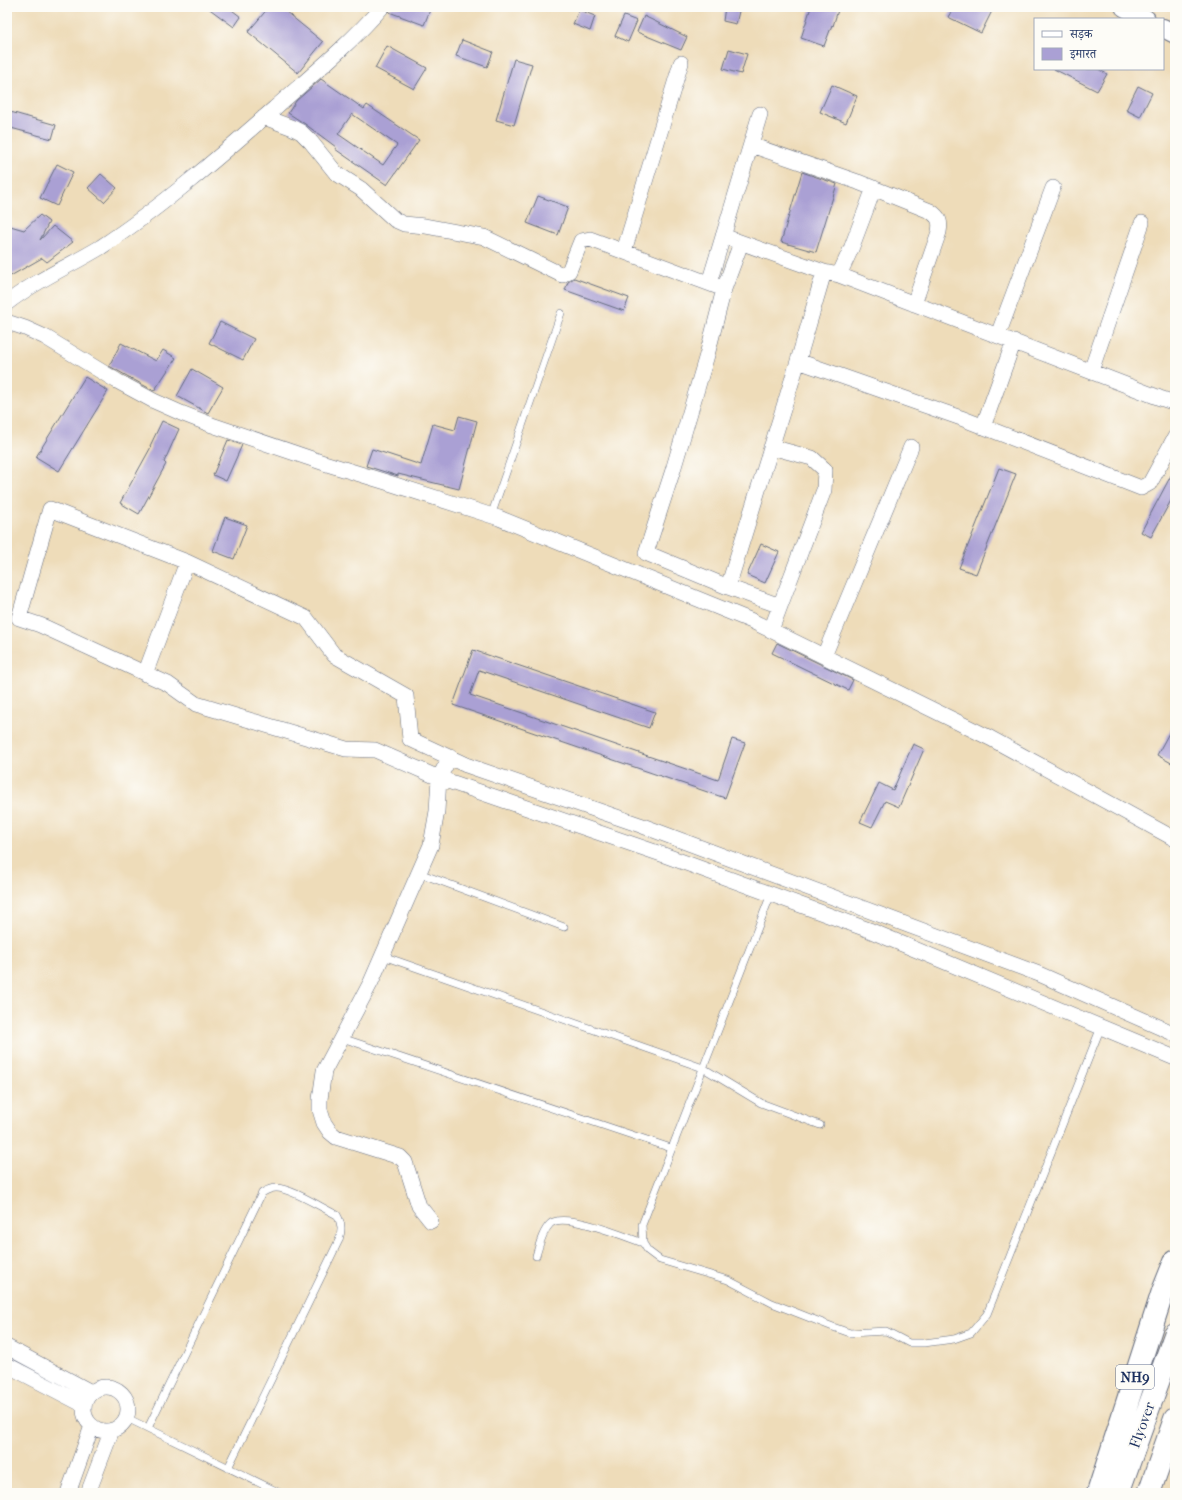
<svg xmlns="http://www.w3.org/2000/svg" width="1182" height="1500" viewBox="0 0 1182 1500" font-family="'IM FELL French Canon','Noto Serif Devanagari',serif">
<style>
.building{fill:#aaa0d4;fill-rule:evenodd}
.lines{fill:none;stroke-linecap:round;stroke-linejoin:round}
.service-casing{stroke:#656c7e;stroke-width:8}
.minor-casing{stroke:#656c7e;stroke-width:16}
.tertiary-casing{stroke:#656c7e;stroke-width:20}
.trunk-casing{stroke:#656c7e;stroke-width:24}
.motorway-casing{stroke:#656c7e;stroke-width:24}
.service{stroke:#fff;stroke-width:7}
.minor{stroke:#fff;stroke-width:15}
.tertiary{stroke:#fff;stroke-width:18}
.trunk{stroke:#fff;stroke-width:22}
.motorway{stroke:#fff;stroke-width:22}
.labels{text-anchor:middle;stroke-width:4;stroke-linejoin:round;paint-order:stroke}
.shield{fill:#fdfcf7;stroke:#5f6c8c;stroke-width:1}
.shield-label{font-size:14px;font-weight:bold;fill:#1b2f5e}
.street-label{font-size:15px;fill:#1b2f5e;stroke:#fdfcf7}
</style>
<rect width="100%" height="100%" fill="#fdfcf7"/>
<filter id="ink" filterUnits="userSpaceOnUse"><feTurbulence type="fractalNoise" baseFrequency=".025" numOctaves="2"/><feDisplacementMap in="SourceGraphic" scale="8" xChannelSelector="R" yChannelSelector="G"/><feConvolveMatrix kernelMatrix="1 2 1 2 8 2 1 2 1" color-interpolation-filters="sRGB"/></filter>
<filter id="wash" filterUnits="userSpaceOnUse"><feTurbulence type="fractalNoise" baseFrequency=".012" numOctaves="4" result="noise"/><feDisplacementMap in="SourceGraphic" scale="16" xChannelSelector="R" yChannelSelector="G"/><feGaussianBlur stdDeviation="0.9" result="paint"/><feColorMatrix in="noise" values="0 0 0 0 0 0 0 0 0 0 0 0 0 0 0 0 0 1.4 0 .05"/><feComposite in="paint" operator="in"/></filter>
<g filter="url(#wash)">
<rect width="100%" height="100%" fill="#eedcb9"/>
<g id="blocks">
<!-- building -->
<path class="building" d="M207,7H228L241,17L234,27Z
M269,7H280L323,42L298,73L248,32Z
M391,7H422L430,10L424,25L389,12Z
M725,7H740L736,24L723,21Z
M811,7H839L833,26L832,25L824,46L801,38Z
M954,7H994L981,33L948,17Z
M579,10L595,16L590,31L573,24Z
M624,16L637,21L628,42L615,36Z
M644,16L687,37L681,50L637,32Z
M462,40L493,52L487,67L456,56Z
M387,46L427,68L414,89L375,68Z
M729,49L747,54L741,74L723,69Z
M514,59L532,64L514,125L496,120Z
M1054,69H1098L1107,74L1097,91Z
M321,79L364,109L367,105L419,140L387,185L335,149L336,147L305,124L288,113L296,101ZM352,114L397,145L383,165L338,134Z
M832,85L857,96L846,123L820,112Z
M1138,86L1152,93L1140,117L1126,110Z
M7,111L56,125L52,139L7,127Z
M57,164L73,172L57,206L40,198Z
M802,172L837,184L816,252L781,242Z
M101,174L117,188L104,202L88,188Z
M538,196L568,207L558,235L527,223Z
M40,215L49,222L40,240L53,226L73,242L47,262L42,258L7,278V225L24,230Z
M574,278L629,298L624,311L565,290L568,282Z
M220,322L254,339L243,360L209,343Z
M121,343L156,361L163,350L176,358L154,391L109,366Z
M192,369L223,387L208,413L177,396Z
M85,377L108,391L59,471L36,457Z
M459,416L477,421L459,489L398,474V476L366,466L372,449L421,465L433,424L455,430Z
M162,421L179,429L164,462L166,464L139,514L120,503L151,447L150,446Z
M228,440L242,445L226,481L213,475Z
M999,468L1016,474L976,574L959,568Z
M1175,468V493L1151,537L1141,532Z
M225,517L247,525L234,559L213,551Z
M761,544L779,552L765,583L747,575Z
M777,643L853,680L848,690L772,653Z
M473,650L655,712L649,728L479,670L470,695L718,780L732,739L745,743L725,798L453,705Z
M1175,722V765L1157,755Z
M913,744L924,749L899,807L885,801L872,827L860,822L879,783L893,790Z"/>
</g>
</g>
<g filter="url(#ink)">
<use href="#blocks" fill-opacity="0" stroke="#656c7e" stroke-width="1"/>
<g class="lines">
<defs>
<path id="service" d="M491,516L561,313
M419,873L564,927
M771,894L642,1225L643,1243L648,1251L660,1260L728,1280L772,1303L833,1327L850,1333L886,1331L909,1343H924L954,1339L971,1333L987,1314L1101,1027
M383,956L703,1068L761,1103L820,1125
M342,1038L671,1148
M536,1256C539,1246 542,1232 550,1224C563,1211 626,1237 643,1243
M127,1418L280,1493
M148,1428L262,1193C267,1190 270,1188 276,1188C289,1187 324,1209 337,1215C342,1224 342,1230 339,1240L228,1468"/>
<path id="minor" d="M264,117L293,128L301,132L311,142L336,173L361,189L395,220L404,224L425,226L484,237L562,275L569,271L581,241L590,239L724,289
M751,145L858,182L930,211C939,217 941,221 939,232L914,304
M723,236L824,272L839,275L1160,398L1169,401H1175
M741,243L724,289L707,355L673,470L646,553L728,587L780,606
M624,251L681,63
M839,275L851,249L874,188
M709,283L760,114
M7,303C36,280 70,266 101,247C163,206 220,156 276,107C312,75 350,44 382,7
M7,322L25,328L45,337L117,381L154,401L181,413L212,425L324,463L386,482L499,518L752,621L990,738L1175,839
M998,335L1053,188
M798,361L961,418L1141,488L1150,483L1175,437
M1091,371L1142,223
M983,427L1014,341
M728,587L798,361L824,272
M771,630L824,490L825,470L812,458L771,447
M824,656L911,447
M145,674L187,562
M1175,1034L1039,974L640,825L466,765L410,739L406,696L334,655L306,618L187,562L50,509L19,618L40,625L168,684L196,704L346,749L375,750L439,778L664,855L869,930L1175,1058
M431,1221L419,1206L405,1162L400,1157L336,1137L330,1132L324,1123L320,1110V1099L324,1071L371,982L431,845L437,811L439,778L450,757
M7,1347L91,1392
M7,1365L84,1405
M84 1409a22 22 0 1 1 44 0a22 22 0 1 1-44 0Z
M68,1493L92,1426
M88,1493L112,1430"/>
<path id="tertiary" d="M1124,7L1146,19
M1163,28L1175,34"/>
<path id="trunk" d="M1098,1493L1163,1291L1175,1261
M1118,1493L1175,1335"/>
<path id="motorway" d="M1149,1493L1175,1419"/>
</defs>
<!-- service casing -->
<use href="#service" class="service-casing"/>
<!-- minor casing -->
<use href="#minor" class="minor-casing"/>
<!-- tertiary casing -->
<use href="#tertiary" class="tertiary-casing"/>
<!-- trunk casing -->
<use href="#trunk" class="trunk-casing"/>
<!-- motorway casing -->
<use href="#motorway" class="motorway-casing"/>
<!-- service -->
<use href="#service" class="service"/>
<!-- minor -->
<use href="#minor" class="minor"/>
<!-- tertiary -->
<use href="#tertiary" class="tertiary"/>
<!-- trunk -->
<use href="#trunk" class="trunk"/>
<!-- motorway -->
<use href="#motorway" class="motorway"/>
</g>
</g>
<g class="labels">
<!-- shield labels -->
<rect class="shield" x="1116" y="1365" width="38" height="24" rx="3"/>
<g class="shield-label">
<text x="1135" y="1382">NH9</text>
</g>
<!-- street labels -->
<g class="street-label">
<text transform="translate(1142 1425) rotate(-70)" y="5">Flyover</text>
</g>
</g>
<!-- margin -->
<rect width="1182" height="1500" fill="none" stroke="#fdfcf7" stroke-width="24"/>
<!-- legend -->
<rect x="1034" y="18" width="130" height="52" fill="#fdfcf7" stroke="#a3aaba"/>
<rect x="1042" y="31" width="20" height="6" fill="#ffffff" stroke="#a3aaba"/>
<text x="1070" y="38" font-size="12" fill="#1b2f5e">सड़क</text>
<rect x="1042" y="48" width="20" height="12" fill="#aaa0d4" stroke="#a3aaba"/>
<text x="1070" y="58" font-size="12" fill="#1b2f5e">इमारत</text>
</svg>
